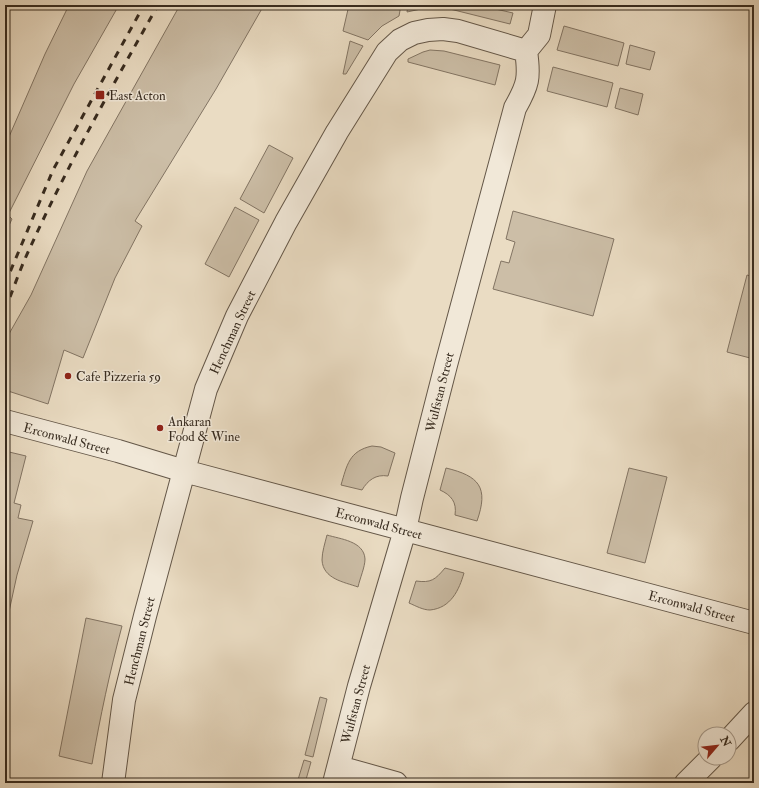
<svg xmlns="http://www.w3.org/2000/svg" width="759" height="788" viewBox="0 0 759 788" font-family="'IM FELL Double Pica',serif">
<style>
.green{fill:#ccbea7;stroke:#827463}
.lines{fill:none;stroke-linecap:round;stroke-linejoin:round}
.minor-casing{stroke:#645748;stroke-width:24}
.minor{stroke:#f1e8d8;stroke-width:22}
.rail{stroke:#372b1f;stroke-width:3;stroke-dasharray:7 7;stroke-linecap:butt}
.poi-dot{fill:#8f2418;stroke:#f1e8d8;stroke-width:1.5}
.labels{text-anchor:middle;stroke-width:3;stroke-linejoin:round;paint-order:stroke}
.poi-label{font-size:13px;fill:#372b1f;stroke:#f1e8d8;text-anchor:start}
.street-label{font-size:13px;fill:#372b1f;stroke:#f1e8d8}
</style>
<rect width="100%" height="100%" fill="#eadcc3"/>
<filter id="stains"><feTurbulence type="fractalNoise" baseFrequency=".005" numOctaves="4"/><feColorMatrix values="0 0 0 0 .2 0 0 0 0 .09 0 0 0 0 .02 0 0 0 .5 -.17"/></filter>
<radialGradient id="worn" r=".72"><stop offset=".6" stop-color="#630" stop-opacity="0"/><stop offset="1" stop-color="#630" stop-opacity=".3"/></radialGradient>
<!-- green -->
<path class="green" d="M69,5H119L74,84L8,215L12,219L5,234V146L45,54Z
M180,5H264L216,89L135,221L142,226L115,278L83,358L64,350L48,404L5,390V341L31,295L87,171Z
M349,5H401L399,16L382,26L368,40L343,31Z
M408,5H440V7H430L407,12Z
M446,5H478L513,13L510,24L446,8Z
M564,26L624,43L618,66L557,50Z
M350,41L363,46L346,74H343Z
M630,45L655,52L650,70L626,64Z
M430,50L444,51L500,65L495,85L408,62V59L423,52Z
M553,67L613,83L607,107L547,91Z
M620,88L643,94L638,115L615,108Z
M269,145L293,158L264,213L240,199Z
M235,207L259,220L229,277L205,264Z
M513,211L614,239L593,316L493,289L501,261L509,263L515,242L506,239Z
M747,275L754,277V359L727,352Z
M372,446L381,447L395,453L388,476C376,474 368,480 362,490L341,485C347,465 349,451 372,446Z
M5,451L26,456L14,503L21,505L18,518L33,521L17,575L5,630Z
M446,468C479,476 489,487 477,521L455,515C457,502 451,495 440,490Z
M629,468L667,477L645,563L607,553Z
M327,535C340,539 364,541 365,559C365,567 360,578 358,587C344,582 323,579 322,560C322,552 325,543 327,535Z
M445,568L464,573C459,590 451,608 430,610C423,610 416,606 409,603L416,581C431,583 435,580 445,568Z
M86,618L122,626C110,671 100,717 92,764L59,756Z
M320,697L327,699L313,757L305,755Z
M304,760L311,762L305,783H297Z"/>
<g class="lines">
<defs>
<path id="minor" d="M5,421L118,451L184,471L754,623
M729,740L754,713
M339,767L396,783
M113,783L124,700L145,616L206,389L237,316L286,222L337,132L387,52L400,40L414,33L428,30L443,29L458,31L526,51
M334,783L359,686L405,530L412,498L446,365L515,108C528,85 530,78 526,51L539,35L545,5
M686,783L711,758"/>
</defs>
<!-- minor casing -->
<use href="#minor" class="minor-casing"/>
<!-- minor -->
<use href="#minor" class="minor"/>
<!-- rail -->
<path class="rail" d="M5,284L53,170L144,5
M5,310C13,290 20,269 29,250C67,166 113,85 158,5"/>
</g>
<!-- markers -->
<g class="poi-dot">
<rect x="95" y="90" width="10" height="10" rx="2"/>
<circle cx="68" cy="376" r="4"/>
<circle cx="160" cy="428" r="4"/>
</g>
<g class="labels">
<!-- poi labels -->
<g class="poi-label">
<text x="109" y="100">East Acton</text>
<text x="76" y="381">Cafe Pizzeria 59</text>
<text x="168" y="426">Ankaran<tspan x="168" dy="15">Food &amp; Wine</tspan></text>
</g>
<!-- street labels -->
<g class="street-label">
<text transform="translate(232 332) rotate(-65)" y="5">Henchman Street</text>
<text transform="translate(439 392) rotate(-76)" y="5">Wulfstan Street</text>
<text transform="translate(67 438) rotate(15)" y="5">Erconwald Street</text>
<text transform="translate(379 523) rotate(15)" y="5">Erconwald Street</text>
<text transform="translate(692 606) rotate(15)" y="5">Erconwald Street</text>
<text transform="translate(139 641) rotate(-76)" y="5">Henchman Street</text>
<text transform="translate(355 704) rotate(-75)" y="5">Wulfstan Street</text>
</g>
</g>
<!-- margin -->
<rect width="759" height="788" fill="none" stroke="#eadcc3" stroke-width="20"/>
<rect x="6" y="6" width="747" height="776" fill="none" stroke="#372b1f" stroke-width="2"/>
<rect x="10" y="10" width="739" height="768" fill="none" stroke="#372b1f"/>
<!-- north arrow -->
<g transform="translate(717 746) rotate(62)"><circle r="19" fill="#f1e8d8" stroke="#a79c8e"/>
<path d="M0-3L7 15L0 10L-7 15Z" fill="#8f2418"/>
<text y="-6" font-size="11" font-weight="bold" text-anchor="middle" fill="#372b1f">N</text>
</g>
<rect width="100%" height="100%" filter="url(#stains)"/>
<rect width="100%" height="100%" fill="url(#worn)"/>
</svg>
